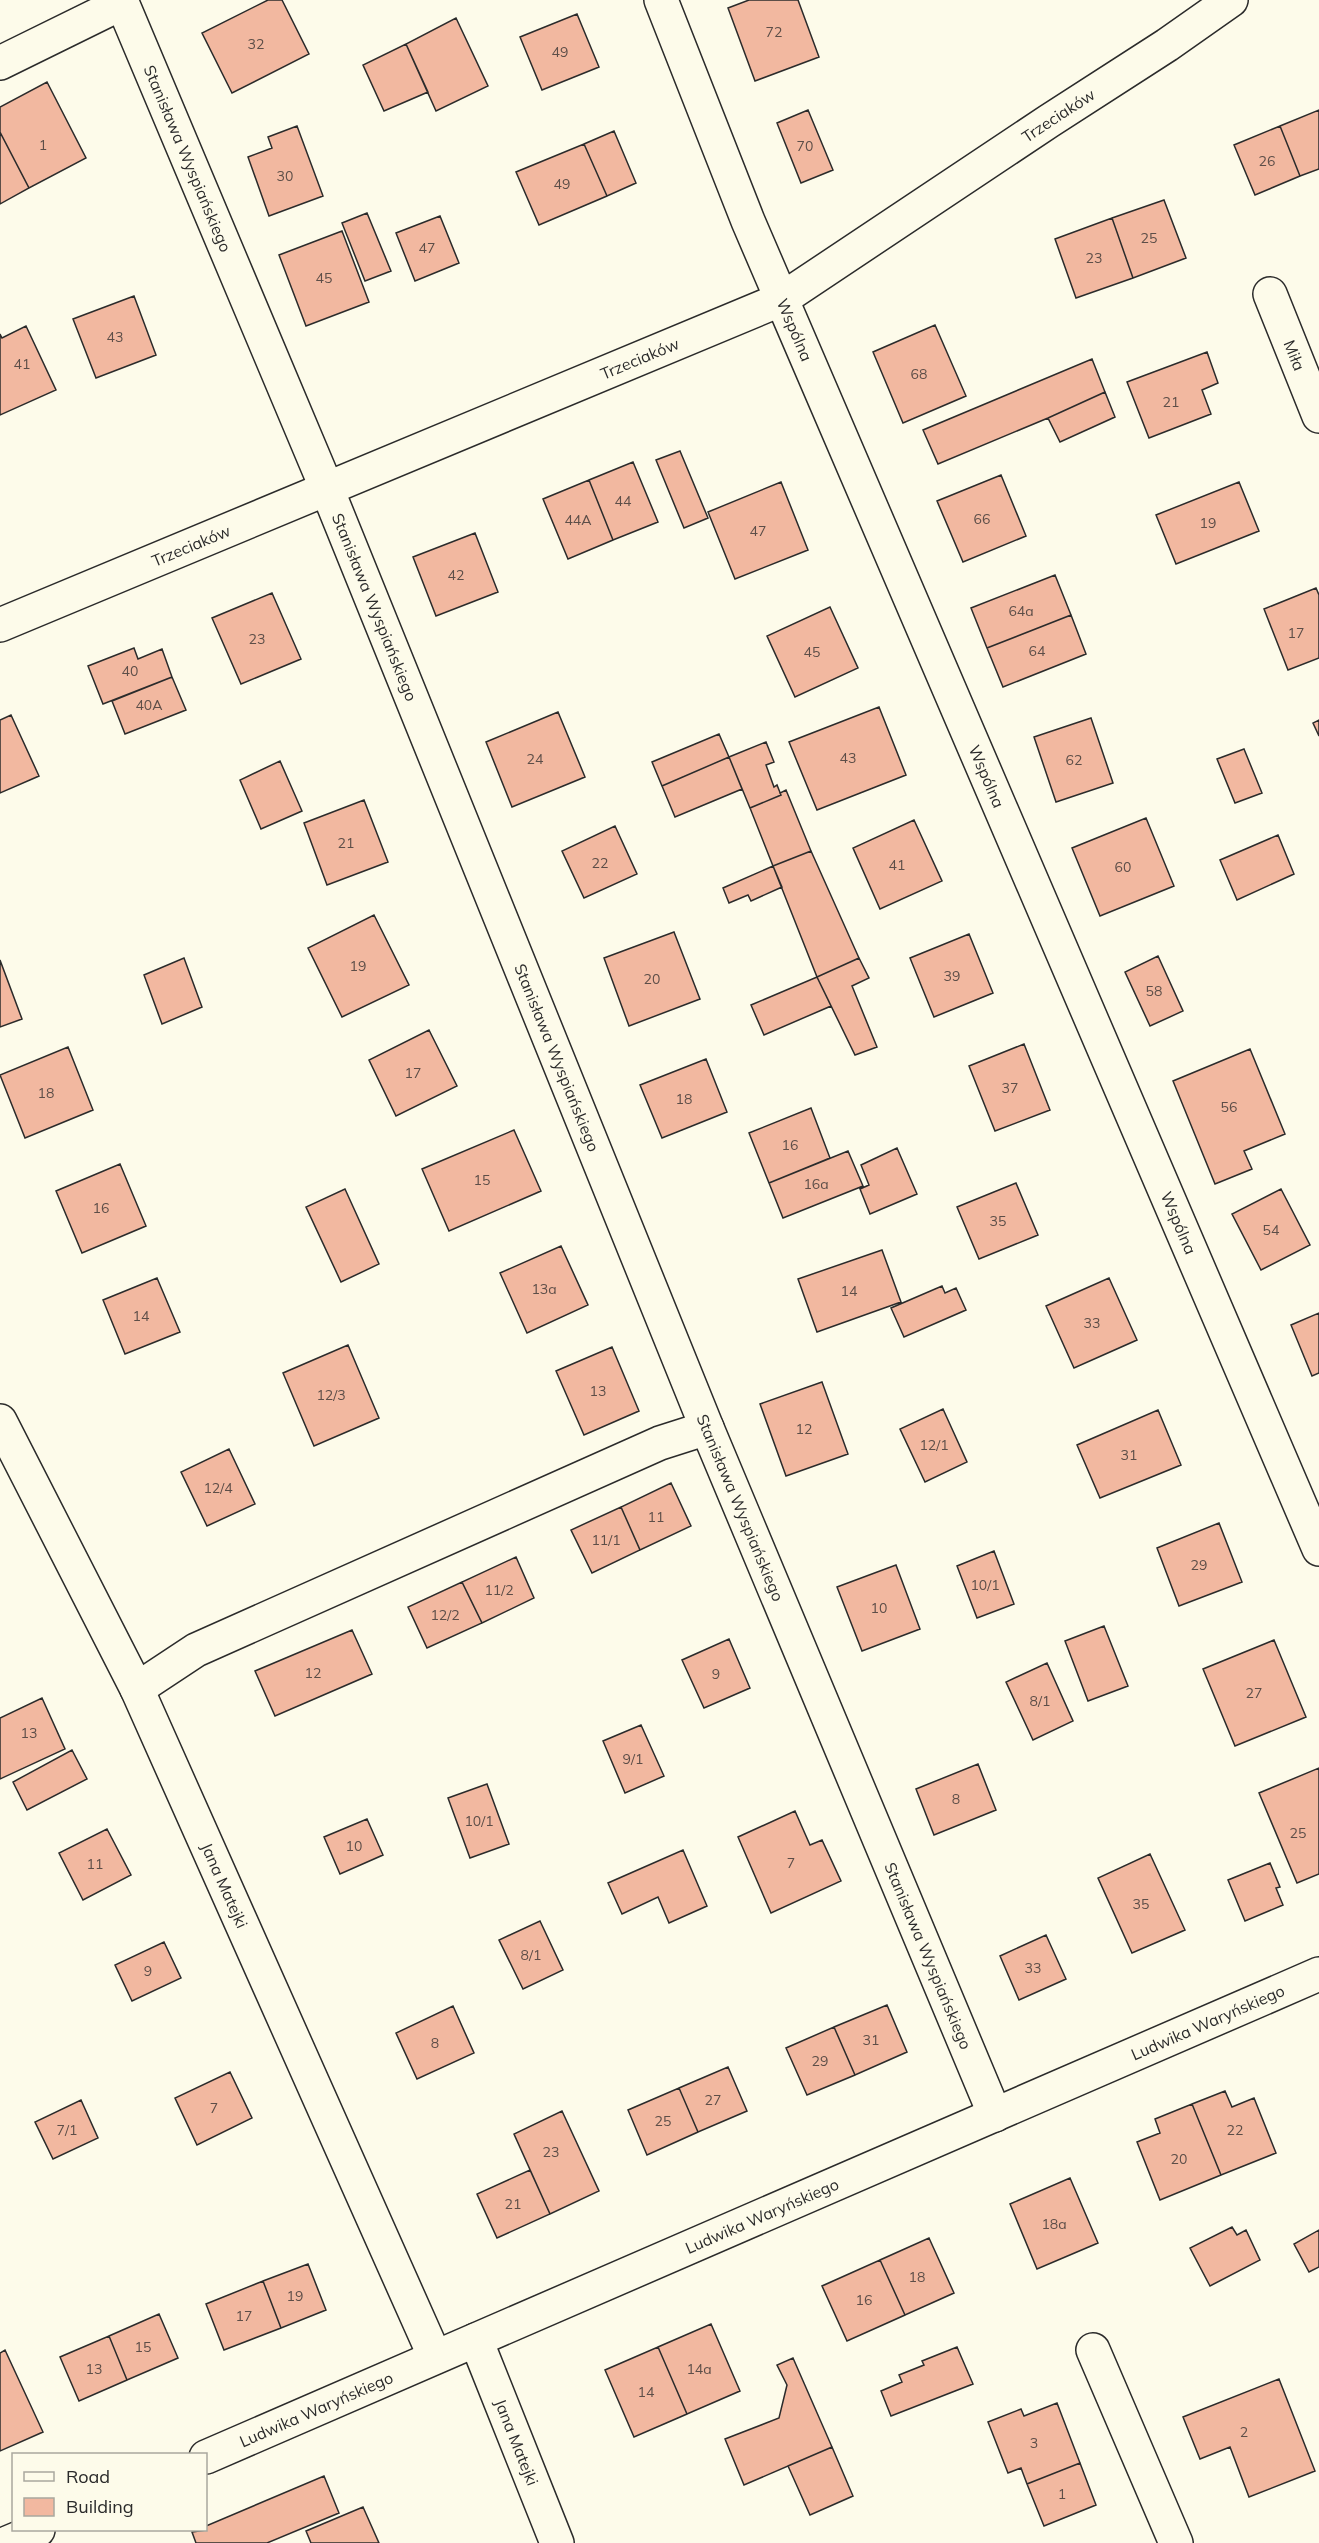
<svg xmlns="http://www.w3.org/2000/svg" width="1319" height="2543" viewBox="0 0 1319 2543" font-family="Mulish,sans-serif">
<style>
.building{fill:#f2b8a0;stroke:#2b2b2b;stroke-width:1.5}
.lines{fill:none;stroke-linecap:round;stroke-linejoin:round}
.street-casing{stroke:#2b2b2b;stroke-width:36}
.secondary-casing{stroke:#2b2b2b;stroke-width:36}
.street{stroke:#fdfbea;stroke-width:33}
.secondary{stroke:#fdfbea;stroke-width:33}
.labels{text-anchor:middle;stroke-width:4.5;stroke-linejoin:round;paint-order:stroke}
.number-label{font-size:14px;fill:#5d4e48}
.street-label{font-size:16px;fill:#2b2b2b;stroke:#fdfbea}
</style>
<rect width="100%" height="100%" fill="#fdfbea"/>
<!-- building -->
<path class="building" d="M268,0H282L309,54L232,93L202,33Z
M749,0H798L819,57L755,81L728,8Z
M577,14L599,67L542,90L520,37Z
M456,18L488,86L436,111L406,44Z
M406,44L428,92L384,111L363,65Z
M47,82L86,158L29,188L0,132V107Z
M808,110L833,170L801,183L777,123Z
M1319,110V169L1300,176L1280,126Z
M297,126L323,196L269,216L248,157L272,148L268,137Z
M1280,126L1300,176L1255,195L1234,145Z
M614,131L636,183L607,196L584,144Z
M0,132L29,188L0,204Z
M584,144L607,196L539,225L516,172Z
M1164,200L1186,258L1133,278L1112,218Z
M367,213L391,271L365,281L342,223Z
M440,216L459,263L415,281L396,233Z
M1112,218L1133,278L1076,298L1055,239Z
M342,231L369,302L306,326L279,255Z
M134,296L156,355L96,378L73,319Z
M935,325L966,396L903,423L873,352Z
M26,326L56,390L0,415V334L2,338Z
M1207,352L1218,383L1202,390L1211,414L1149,438L1127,382Z
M1092,359L1105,392L1048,418L938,464L923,430Z
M1105,392L1115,417L1060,442L1048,418Z
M680,451L708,518L684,528L656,460Z
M633,462L658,522L613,540L589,480Z
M1001,475L1026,536L963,562L937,501Z
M589,480L613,540L568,559L543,499Z
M781,482L808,550L735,579L708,512Z
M1239,482L1259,531L1176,564L1156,515Z
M475,533L498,592L436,616L413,557Z
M1055,575L1071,615L987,648L971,608Z
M1316,588L1319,595V658L1288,670L1264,609Z
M272,593L301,659L241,684L212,618Z
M830,607L858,668L795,697L767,636Z
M1071,615L1086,654L1003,687L987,648Z
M134,648L138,659L162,649L172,677L103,704L88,666Z
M172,677L186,710L125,734L112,701Z
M879,707L906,775L817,810L789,742Z
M558,712L585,777L512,807L486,742Z
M11,715L39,776L0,793V720Z
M1091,718L1113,783L1056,802L1034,737Z
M1319,720V736L1313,723Z
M719,734L729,757L662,786L652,762Z
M766,742L774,762L766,765L774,787L777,785L781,795L750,808L729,757Z
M1244,749L1262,793L1235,803L1217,759Z
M729,757L742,789L675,817L662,786Z
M280,761L302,811L261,829L240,780Z
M786,790L811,851L773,866L750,808L781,795L780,793Z
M364,800L388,862L327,885L304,823Z
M1146,818L1174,886L1100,916L1072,848Z
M914,820L942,881L880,909L853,848Z
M615,826L637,874L584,898L562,851Z
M1278,835L1294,874L1237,900L1220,860Z
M811,851L859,958L817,977L773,866Z
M773,866L782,887L751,901L748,895L729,903L723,888Z
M374,915L409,985L342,1017L308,948Z
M674,932L700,999L629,1026L604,958Z
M969,934L993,993L934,1017L910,958Z
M1158,956L1183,1011L1150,1026L1125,972Z
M184,958L202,1007L162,1024L144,975Z
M859,958L869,978L852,986L877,1047L855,1055L817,977Z
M0,960L22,1019L0,1027Z
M817,977L831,1006L764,1035L751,1005Z
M429,1030L457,1086L396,1116L369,1060Z
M1024,1044L1050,1110L995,1131L969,1066Z
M68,1047L93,1110L25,1138L0,1075Z
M1250,1049L1285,1134L1244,1151L1252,1169L1215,1184L1173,1081Z
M706,1059L727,1112L662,1138L640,1085Z
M811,1108L830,1158L769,1183L749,1133Z
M514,1130L541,1191L449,1231L422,1169Z
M897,1148L917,1194L870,1214L860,1189L869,1185L861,1165Z
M848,1151L863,1186L783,1218L769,1183Z
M120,1164L146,1226L82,1253L56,1191Z
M1016,1183L1038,1235L979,1259L957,1207Z
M345,1189L379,1264L341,1282L306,1207Z
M1281,1189L1310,1245L1261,1270L1232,1214Z
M561,1246L588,1305L527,1333L500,1273Z
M882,1250L901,1302L817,1332L798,1279Z
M157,1278L180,1332L125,1354L103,1300Z
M1109,1278L1137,1340L1074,1368L1046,1306Z
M942,1286L945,1293L956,1288L966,1310L904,1337L891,1308Z
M1319,1313V1373L1312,1376L1291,1325Z
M348,1345L379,1418L314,1446L283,1373Z
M612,1347L639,1411L584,1435L556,1371Z
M822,1382L848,1454L786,1476L760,1404Z
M943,1409L967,1462L925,1482L900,1429Z
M1158,1410L1181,1465L1100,1498L1077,1445Z
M229,1449L255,1504L207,1526L181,1472Z
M671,1483L691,1526L640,1550L621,1507Z
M621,1507L640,1550L592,1573L571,1530Z
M1219,1523L1242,1582L1179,1606L1157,1548Z
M994,1551L1014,1604L977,1618L957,1566Z
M516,1557L534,1598L482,1623L462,1582Z
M896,1565L920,1629L862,1651L837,1587Z
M462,1582L482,1623L427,1648L408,1607Z
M1104,1626L1128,1686L1088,1701L1065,1641Z
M352,1630L372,1674L275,1716L255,1671Z
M729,1639L750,1688L704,1708L682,1660Z
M1274,1640L1306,1717L1235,1746L1203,1669Z
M1047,1663L1073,1721L1033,1740L1006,1682Z
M42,1698L65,1749L0,1779V1718Z
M641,1725L664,1776L625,1793L603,1741Z
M72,1750L87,1779L27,1810L13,1782Z
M978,1764L996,1810L934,1835L916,1789Z
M1319,1768V1874L1297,1883L1259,1793Z
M487,1784L509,1844L470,1858L448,1798Z
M795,1811L810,1845L822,1840L841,1881L771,1913L738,1837Z
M367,1819L383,1855L340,1874L324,1837Z
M107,1829L131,1875L83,1900L59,1853Z
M683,1850L707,1906L669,1923L658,1897L622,1914L608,1883Z
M1150,1854L1185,1930L1132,1953L1098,1878Z
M1270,1863L1280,1887L1276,1888L1283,1905L1245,1921L1228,1880Z
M540,1921L563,1970L523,1989L499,1940Z
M1046,1935L1066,1979L1019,2000L1000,1956Z
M164,1942L181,1978L132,2001L115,1965Z
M887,2005L907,2052L855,2075L834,2027Z
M453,2006L474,2053L417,2079L396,2033Z
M834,2027L855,2075L807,2095L786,2048Z
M728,2067L747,2111L698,2132L679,2088Z
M230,2072L252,2118L197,2145L175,2098Z
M679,2088L698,2132L647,2155L628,2110Z
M1225,2091L1232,2107L1254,2098L1276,2153L1221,2175L1192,2104Z
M81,2100L98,2138L53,2159L35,2122Z
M1192,2104L1221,2175L1160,2200L1137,2142L1160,2133L1155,2119Z
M562,2111L599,2191L550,2214L514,2134Z
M530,2170L550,2214L497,2238L477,2194Z
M1070,2178L1098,2243L1037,2269L1010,2204Z
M1232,2227L1237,2235L1246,2230L1260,2260L1210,2286L1190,2248Z
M1319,2230V2267L1309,2272L1294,2244Z
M929,2238L954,2293L905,2315L880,2260Z
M880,2260L905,2315L847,2341L822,2286Z
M308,2264L326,2310L281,2328L263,2281Z
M263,2281L281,2328L224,2350L206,2304Z
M159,2314L178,2358L127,2380L109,2336Z
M711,2324L740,2391L687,2414L658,2347Z
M109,2336L127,2380L79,2401L60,2357Z
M658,2347L687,2414L634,2437L605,2370Z
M957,2347L973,2384L891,2416L881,2391L902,2382L899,2375L924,2365L922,2361Z
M5,2350L43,2432L0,2451V2353Z
M793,2358L832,2447L744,2485L725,2439L779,2418L787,2385L777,2365Z
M1279,2379L1315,2471L1249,2497L1230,2447L1200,2459L1183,2417Z
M1057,2403L1080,2463L1027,2484L1021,2468L1008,2473L988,2422L1021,2409L1024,2416Z
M832,2447L853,2496L810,2515L788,2466Z
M1080,2463L1096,2505L1044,2526L1027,2484Z
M324,2476L339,2513L267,2543H196L192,2532L206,2530V2526Z
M363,2507L379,2543H311L306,2531Z"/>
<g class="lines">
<defs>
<g id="street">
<path id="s1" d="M121,0L327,489L707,1428L995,2115"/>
<path id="s2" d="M661,0L748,221L1319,1549"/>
<path d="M0,63L122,3"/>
<path id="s3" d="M1270,294L1319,416"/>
<path id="s4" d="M0,625L782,299L1049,121L1167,45L1231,0"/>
<path id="s5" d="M0,1421L137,1689L435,2357"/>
<path d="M137,1689L196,1650L660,1443L707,1428"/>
<path id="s6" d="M476,2340L557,2543"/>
<path d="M1093,2350L1176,2543"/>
</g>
<g id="secondary">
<path id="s7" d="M206,2457L1319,1974"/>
<path d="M7,2543L38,2530"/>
</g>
</defs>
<!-- street casing -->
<use href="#street" class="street-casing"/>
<!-- secondary casing -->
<use href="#secondary" class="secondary-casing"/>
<!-- street -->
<use href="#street" class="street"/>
<!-- secondary -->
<use href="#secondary" class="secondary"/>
</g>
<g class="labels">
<!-- number labels -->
<g class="number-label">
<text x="774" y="37">72</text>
<text x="256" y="49">32</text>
<text x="560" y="57">49</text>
<text x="43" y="150">1</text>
<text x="805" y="151">70</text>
<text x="1267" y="166">26</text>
<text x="285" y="181">30</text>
<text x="562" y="189">49</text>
<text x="1149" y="243">25</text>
<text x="427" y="253">47</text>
<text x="1094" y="263">23</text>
<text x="324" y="283">45</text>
<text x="115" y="342">43</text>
<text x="22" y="369">41</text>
<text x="919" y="379">68</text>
<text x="1171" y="407">21</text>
<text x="623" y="506">44</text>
<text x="982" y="524">66</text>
<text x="578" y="525">44A</text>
<text x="1208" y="528">19</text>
<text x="758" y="536">47</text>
<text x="456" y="580">42</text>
<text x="1021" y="616">64a</text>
<text x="1296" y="638">17</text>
<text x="257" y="644">23</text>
<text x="1037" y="656">64</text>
<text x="812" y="657">45</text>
<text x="130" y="676">40</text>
<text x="149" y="710">40A</text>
<text x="848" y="763">43</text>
<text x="535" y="764">24</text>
<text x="1074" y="765">62</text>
<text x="346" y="848">21</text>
<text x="600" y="868">22</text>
<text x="897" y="870">41</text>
<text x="1123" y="872">60</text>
<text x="358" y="971">19</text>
<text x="952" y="981">39</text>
<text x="652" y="984">20</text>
<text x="1154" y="996">58</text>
<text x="413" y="1078">17</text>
<text x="1010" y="1093">37</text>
<text x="46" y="1098">18</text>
<text x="684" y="1104">18</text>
<text x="1229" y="1112">56</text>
<text x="790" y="1150">16</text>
<text x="482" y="1185">15</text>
<text x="816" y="1189">16a</text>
<text x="101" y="1213">16</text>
<text x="998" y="1226">35</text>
<text x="1271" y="1235">54</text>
<text x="544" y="1294">13a</text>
<text x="849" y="1296">14</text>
<text x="141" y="1321">14</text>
<text x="1092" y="1328">33</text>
<text x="598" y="1396">13</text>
<text x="331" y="1400">12/3</text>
<text x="804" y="1434">12</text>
<text x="934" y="1450">12/1</text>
<text x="1129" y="1460">31</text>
<text x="218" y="1493">12/4</text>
<text x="656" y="1522">11</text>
<text x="606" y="1545">11/1</text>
<text x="1199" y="1570">29</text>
<text x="985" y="1590">10/1</text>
<text x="499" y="1595">11/2</text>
<text x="879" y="1613">10</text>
<text x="445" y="1620">12/2</text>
<text x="313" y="1678">12</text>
<text x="716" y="1679">9</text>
<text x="1254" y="1698">27</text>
<text x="1040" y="1706">8/1</text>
<text x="29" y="1738">13</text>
<text x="633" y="1764">9/1</text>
<text x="956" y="1804">8</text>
<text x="479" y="1826">10/1</text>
<text x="1298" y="1838">25</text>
<text x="354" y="1851">10</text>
<text x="791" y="1868">7</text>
<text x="95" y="1869">11</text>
<text x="1141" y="1909">35</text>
<text x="531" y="1960">8/1</text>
<text x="1033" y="1973">33</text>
<text x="148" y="1976">9</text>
<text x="871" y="2045">31</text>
<text x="435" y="2048">8</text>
<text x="820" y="2066">29</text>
<text x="713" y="2105">27</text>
<text x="214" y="2113">7</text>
<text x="663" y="2126">25</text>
<text x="67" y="2135">7/1</text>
<text x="1235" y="2135">22</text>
<text x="551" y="2157">23</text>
<text x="1179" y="2164">20</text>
<text x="513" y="2209">21</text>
<text x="1054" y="2229">18a</text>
<text x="917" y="2282">18</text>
<text x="295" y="2301">19</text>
<text x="864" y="2305">16</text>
<text x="244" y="2321">17</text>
<text x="143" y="2352">15</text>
<text x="94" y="2374">13</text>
<text x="699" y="2374">14a</text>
<text x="646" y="2397">14</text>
<text x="1244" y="2437">2</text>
<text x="1034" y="2448">3</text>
<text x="1062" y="2499">1</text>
</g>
<!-- street labels -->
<g class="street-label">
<text dy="6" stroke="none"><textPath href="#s4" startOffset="1179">Trzeciaków</textPath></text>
<text dy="6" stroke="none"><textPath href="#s1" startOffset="172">Stanisława Wyspiańskiego</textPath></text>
<text dy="6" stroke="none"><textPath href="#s2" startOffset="356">Wspólna</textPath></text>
<text dy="6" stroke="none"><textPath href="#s3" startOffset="66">Miła</textPath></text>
<text dy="6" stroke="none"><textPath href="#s4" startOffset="693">Trzeciaków</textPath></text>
<text dy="6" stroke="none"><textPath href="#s4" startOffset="207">Trzeciaków</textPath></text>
<text dy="6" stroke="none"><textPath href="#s1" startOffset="658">Stanisława Wyspiańskiego</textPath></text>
<text dy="6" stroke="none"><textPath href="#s2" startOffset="842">Wspólna</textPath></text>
<text dy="6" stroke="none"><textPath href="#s1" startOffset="1144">Stanisława Wyspiańskiego</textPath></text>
<text dy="6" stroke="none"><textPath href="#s2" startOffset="1328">Wspólna</textPath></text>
<text dy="6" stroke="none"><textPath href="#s1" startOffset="1630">Stanisława Wyspiańskiego</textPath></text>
<text dy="6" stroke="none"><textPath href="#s5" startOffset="516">Jana Matejki</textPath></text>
<text dy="6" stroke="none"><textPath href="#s1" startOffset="2116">Stanisława Wyspiańskiego</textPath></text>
<text dy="6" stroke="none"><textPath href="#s7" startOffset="1092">Ludwika Waryńskiego</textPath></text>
<text dy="6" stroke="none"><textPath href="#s7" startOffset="606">Ludwika Waryńskiego</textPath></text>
<text dy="6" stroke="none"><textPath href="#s7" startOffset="120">Ludwika Waryńskiego</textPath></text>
<text dy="6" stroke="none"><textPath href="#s6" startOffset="110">Jana Matejki</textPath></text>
</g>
</g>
<!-- legend -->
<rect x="12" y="2453" width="195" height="78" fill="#fdfbea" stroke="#a9a89e" stroke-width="1.5"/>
<rect x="24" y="2472" width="30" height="9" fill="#fdfbea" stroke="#a9a89e" stroke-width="1.5"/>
<text x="66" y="2483" font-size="18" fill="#2b2b2b">Road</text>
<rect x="24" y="2498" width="30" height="18" fill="#f2b8a0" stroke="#a9a89e" stroke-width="1.5"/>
<text x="66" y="2513" font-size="18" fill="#2b2b2b">Building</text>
</svg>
